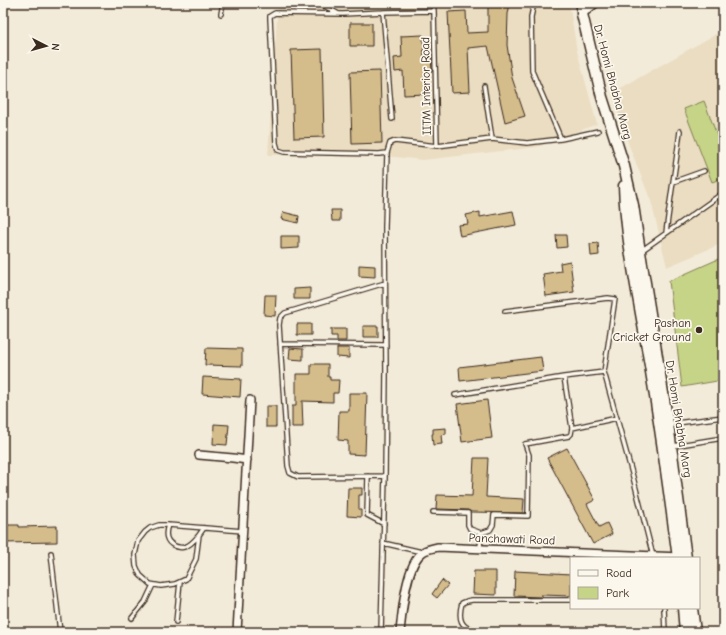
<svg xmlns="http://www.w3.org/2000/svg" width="726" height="635" viewBox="0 0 726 635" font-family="'Comic Neue',sans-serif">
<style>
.built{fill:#eaddc2}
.green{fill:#c6d487;stroke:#807f52}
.building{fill:#d4bc8b;stroke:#3b2a1e}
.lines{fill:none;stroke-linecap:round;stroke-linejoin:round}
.service-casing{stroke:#3b2a1e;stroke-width:6}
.minor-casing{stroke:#3b2a1e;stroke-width:10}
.secondary-casing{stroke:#3b2a1e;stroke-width:13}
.service{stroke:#fbf7ec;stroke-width:3.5}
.minor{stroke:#fbf7ec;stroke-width:7}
.secondary{stroke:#fbf7ec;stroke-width:10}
.poi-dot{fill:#3b2a1e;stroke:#fbf7ec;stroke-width:1.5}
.labels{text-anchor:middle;stroke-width:3.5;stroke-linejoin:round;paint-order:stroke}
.street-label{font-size:12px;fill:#3b2a1e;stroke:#fbf7ec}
.poi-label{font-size:12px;fill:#3b2a1e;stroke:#fbf7ec;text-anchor:end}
</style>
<rect width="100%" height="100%" fill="#f3ebd9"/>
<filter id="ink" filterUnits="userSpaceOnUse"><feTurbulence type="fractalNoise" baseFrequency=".025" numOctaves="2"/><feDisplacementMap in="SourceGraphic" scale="8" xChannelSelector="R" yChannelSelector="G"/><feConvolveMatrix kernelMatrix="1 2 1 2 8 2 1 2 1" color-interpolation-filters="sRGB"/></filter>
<g filter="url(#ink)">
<!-- built -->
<path class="built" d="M278,3H569L577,51L597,124L537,147L423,160L367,154L268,155Z
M723,30V243L667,267L651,201L628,143L612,93Z"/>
<!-- green -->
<path class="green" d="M704,101L723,151V178L712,182L684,109Z
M723,257V380L682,387L669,281Z"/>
<!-- building -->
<path class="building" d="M489,3H510L508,14L507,45L512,78L525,116L505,122L488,46L468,48L470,92L452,93L448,12L466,11L467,33L488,32V8Z
M350,23H372V46H350Z
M423,35L424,57H431L432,71H425L426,94L404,95L403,71L395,72L394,58L402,57L401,36Z
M322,49L324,137L294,138L291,50Z
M380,71L382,143L352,144L350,72Z
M331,210H340V221H332Z
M513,211L516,225L460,236L458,225L468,224L466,215L480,212V217Z
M283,212L299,216L298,223L281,219Z
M556,235H566L567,247L557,248Z
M281,236H299V248L281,249Z
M598,243L599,255L591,256L590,244Z
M570,261L574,292L546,296L543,274L561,271L560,263Z
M359,265L375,266V277L359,276Z
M310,288V299H294V289Z
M265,295H276L275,316L264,315Z
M297,324H311V335H297Z
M363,326H378V337H363Z
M331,329H346V341H337V336H331Z
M206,348L242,349V366L205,365Z
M290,348L303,349V360L289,359Z
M337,348H349V358L337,357Z
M541,357L543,371L460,381L459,367Z
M311,364H328V377H330V380H339L338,393H333V402L302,401L303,427H292V406H296V374H311Z
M203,377L241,379L240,397L202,394Z
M349,393H367L365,455L348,454V441L338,440L339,411H349Z
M487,400L492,438L462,442L457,404Z
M266,406H276V427H266Z
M214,424L229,425L227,445L213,444Z
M446,428V434L441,435L442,444L433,445L432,434H433V429Z
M567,448L595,500L587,504L599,527L607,523L612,534L593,544L547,458Z
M474,458H488L486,497L524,499L523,513L471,512L468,510L436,509L437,495L472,496Z
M348,488H362V495H359V510H361V517L347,516Z
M3,525H19V527L57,526V542L3,543Z
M474,571H496V595L473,594Z
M515,571L571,574V596L541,595V597L514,596Z
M442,580L448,585L437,598L432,594Z"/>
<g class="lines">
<defs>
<path id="service" d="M319,3L337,13
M534,3L531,17L532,71L561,139
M383,12L392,119
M221,14L223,3
M484,86L492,139
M437,146L492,139L527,143L561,139L598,131
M387,153L379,154L284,152L278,150L276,143L270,18V16L275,13L343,14L383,12L434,11
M673,182L704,171
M666,233C670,199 676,165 680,131
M641,251L723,193
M385,283L285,313L280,318L279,325L288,466L290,473L298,477L385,476
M505,311L608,298L615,299L604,372
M280,344L386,345
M564,377L572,428L617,418
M455,395L564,377L604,372L633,477L653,556
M669,424L723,417
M673,446L723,438
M368,476L367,515L384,524
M433,512L468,513V525L470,529L481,533L490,530L493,525L494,515L528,516L529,455L525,444L569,436L571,434L572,428
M168,525C165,533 165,542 175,546C177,547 182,548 184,547C190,546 195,540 199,535
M204,528L199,535L196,559L186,579L175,584L161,586L150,584L140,575L136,566L135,555L138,541L145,532L150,528L159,525H168L243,531
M383,543L422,552
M480,549L481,533
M51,553L60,632
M664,608L665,632
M132,618L145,602L153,585
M176,622L180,582
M381,632L385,476L386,372L385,227L387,153L390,143L395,141L437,146L434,11L433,3
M490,632C469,630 455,629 462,603L467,601L472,600H571"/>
<path id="minor" d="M582,14L596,3
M199,455L233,458L247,460
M237,632L250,400
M400,632C402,613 406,563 423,552C427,549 433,548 438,547L681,557"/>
<path id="secondary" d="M582,3V14L602,97L624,166L633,205L640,252L668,424L686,558
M624,186C626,243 639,298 648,354C660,422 669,490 678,558
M683,608L685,632
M692,608L695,632"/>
</defs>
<!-- service casing -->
<use href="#service" class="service-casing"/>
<!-- minor casing -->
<use href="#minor" class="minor-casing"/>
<!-- secondary casing -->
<use href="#secondary" class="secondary-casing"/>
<!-- service -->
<use href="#service" class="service"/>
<!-- minor -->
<use href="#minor" class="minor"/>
<!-- secondary -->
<use href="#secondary" class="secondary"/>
</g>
</g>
<!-- markers -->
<circle class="poi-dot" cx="699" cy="330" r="4"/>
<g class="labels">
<!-- street labels -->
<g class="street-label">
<text transform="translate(613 82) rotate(75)" y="4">Dr. Homi Bhabha Marg</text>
<text transform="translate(426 86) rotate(-91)" y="4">IITM Interior Road</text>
<text transform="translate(679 419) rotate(81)" y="4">Dr. Homi Bhabha Marg</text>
<text transform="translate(512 539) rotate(2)" y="4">Panchawati Road</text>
</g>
<!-- poi labels -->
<g class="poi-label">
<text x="691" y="327">Pashan<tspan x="691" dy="14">Cricket Ground</tspan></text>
</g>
</g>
<!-- margin -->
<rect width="726" height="635" fill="none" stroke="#fbf7ec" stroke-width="16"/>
<rect x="8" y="8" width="710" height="619" fill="none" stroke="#3b2a1e" stroke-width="1.5" filter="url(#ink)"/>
<!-- legend -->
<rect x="570" y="557" width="130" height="52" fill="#fbf7ec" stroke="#aea59a"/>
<rect x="578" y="570" width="20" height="6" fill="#fbf7ec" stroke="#aea59a"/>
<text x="606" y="577" font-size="12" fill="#3b2a1e">Road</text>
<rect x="578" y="587" width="20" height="12" fill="#c6d487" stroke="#aea59a"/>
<text x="606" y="597" font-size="12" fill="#3b2a1e">Park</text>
<!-- north arrow -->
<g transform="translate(46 46) rotate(96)" stroke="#fbf7ec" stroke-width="3" paint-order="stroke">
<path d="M0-3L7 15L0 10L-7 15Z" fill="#3b2a1e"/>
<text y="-6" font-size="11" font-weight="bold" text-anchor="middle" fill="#3b2a1e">N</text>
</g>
</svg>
